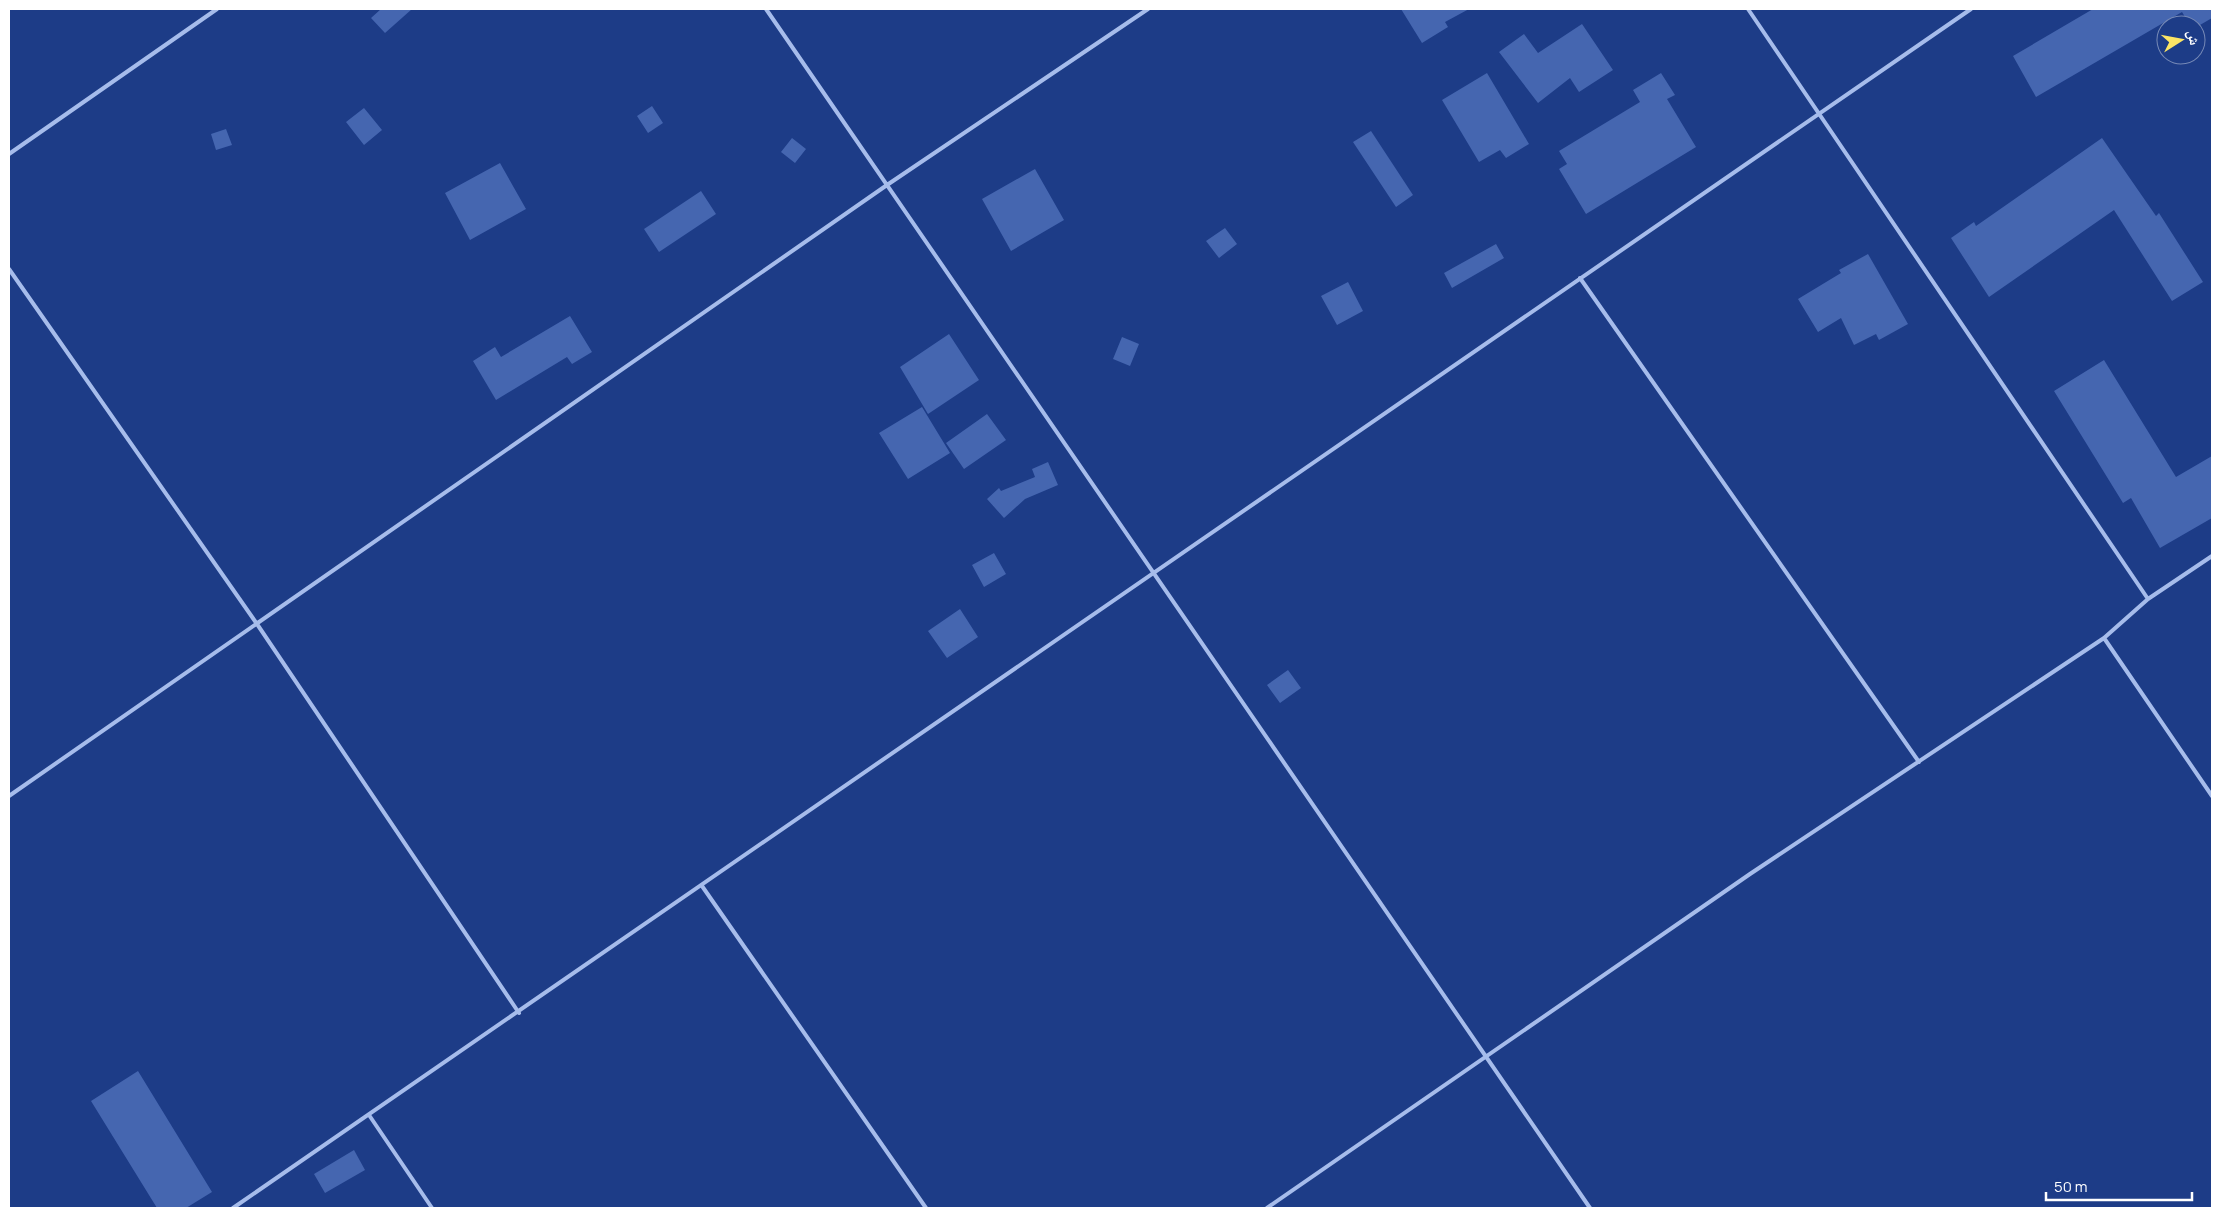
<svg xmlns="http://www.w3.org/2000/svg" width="2221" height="1217" viewBox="0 0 2221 1217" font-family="Manrope,'Noto Naskh Arabic',sans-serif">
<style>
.building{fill:#4566b0}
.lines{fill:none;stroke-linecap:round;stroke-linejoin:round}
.lane{stroke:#a6bceb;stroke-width:4}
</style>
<rect width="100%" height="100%" fill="#1d3c87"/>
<!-- building -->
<path class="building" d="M381,9H412L385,33L371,18Z
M1401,9H1469L1445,22L1448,27L1422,43Z
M2093,9H2212V18L2200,25H2190L2182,12L2036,97L2013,56Z
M1582,24L1613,70L1579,92L1570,78L1538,103L1499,52L1524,34L1538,53Z
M1487,73L1529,144L1506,158L1500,150L1479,162L1442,100Z
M1661,73L1675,95L1667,99L1696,147L1586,214L1559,169L1567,164L1559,151L1640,102L1633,90Z
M652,106L663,123L648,133L637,116Z
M364,108L382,130L364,145L346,122Z
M226,129L232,145L216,150L211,134Z
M1371,131L1413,195L1396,207L1353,142Z
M792,138L806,149L795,163L781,152Z
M2102,138L2156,216L2159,213L2203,282L2172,301L2114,210L1989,297L1951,238L1974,222L1976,226Z
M500,163L526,209L470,240L445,193Z
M1035,169L1064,220L1011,251L982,199Z
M701,191L716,214L659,252L644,229Z
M1225,228L1237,244L1219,258L1206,241Z
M1496,244L1504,258L1452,288L1444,273Z
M1868,254L1908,324L1879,340L1876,334L1854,345L1841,318L1818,332L1798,299L1841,273L1839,270Z
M1348,282L1363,311L1337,325L1321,296Z
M570,316L592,352L572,364L567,357L496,400L473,361L495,347L501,357Z
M949,334L979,380L928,414L900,367Z
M1122,337L1139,344L1130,366L1113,359Z
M2104,360L2176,477L2212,456V518L2160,548L2131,498L2123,503L2054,391Z
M922,407L950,453L908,479L879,433Z
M987,414L1006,440L964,469L946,443Z
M1048,462L1058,485L1025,499L1004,518L987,499L999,488L1001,491L1035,477L1032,469Z
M994,553L1006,574L984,587L972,565Z
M960,609L978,637L947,658L928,631Z
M1288,670L1301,688L1280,703L1267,685Z
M138,1071L212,1192L186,1208H157L91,1101Z
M354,1150L365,1170L325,1193L314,1174Z"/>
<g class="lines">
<!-- lane -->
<path class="lane" d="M766,9L1590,1208
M9,154L217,9
M9,269L257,624L519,1013
M1580,278L1919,762
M2148,599L2212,556
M2104,638L2212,796
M9,796L887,185L1148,9
M702,886L926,1208
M369,1115L432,1208
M233,1208L1971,9
M1267,1208L1750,874L2104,638L2148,599L1748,9"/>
</g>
<!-- border -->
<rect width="2221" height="1217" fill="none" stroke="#ffffff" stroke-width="20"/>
<!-- north arrow -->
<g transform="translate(2181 40) rotate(79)"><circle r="24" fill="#1d3c87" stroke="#778ab7"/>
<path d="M0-4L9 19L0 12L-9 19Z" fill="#fbe465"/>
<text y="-8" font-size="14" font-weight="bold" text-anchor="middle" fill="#ffffff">ش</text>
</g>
<!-- scale -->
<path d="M2046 1192v8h146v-8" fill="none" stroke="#ffffff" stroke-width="2.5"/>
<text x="2054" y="1192" font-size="15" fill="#ffffff" stroke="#1d3c87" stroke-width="4" paint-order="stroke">50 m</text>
</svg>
